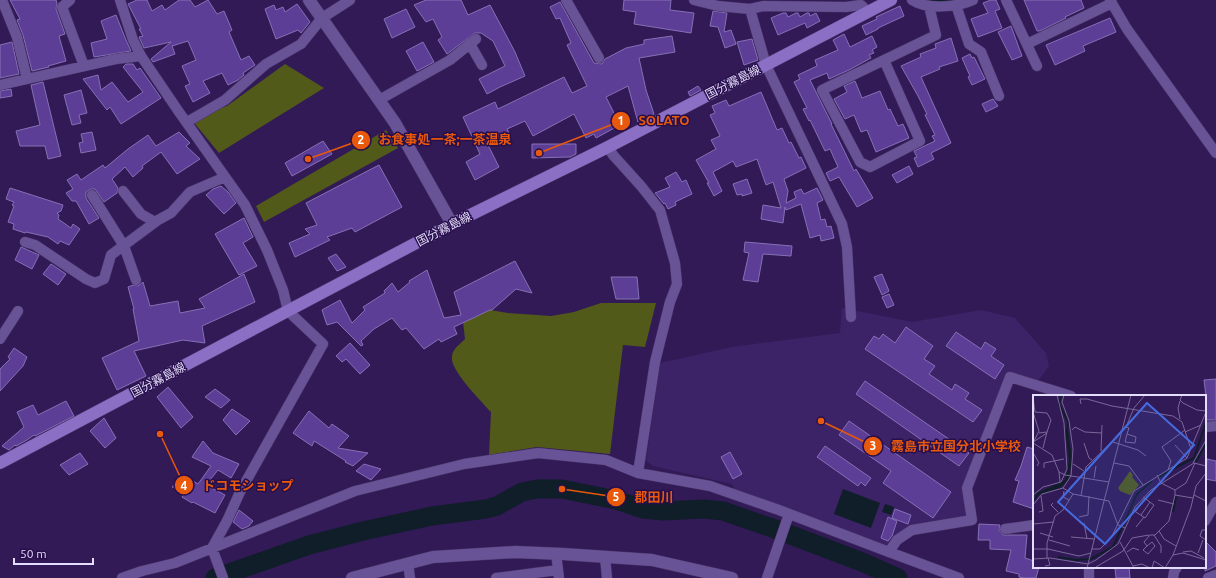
<svg xmlns="http://www.w3.org/2000/svg" width="1216" height="578" viewBox="0 0 1216 578" font-family="Ubuntu,'Noto Sans JP',sans-serif">
<style>
.built{fill:#3c2367}
.green{fill:#515a19}
.water{fill:#0f1e28}
.lines{fill:none;stroke-linecap:round;stroke-linejoin:round}
.stream{stroke:#0f1e28;stroke-width:3}
.river{stroke:#0f1e28;stroke-width:19}
.building{fill:#5d3e96;stroke:#8570b5}
.street-casing{stroke:#4b3569;stroke-width:11}
.secondary-casing{stroke:#4b3569;stroke-width:13}
.primary-casing{stroke:#4b3569;stroke-width:13}
.street{stroke:#675395;stroke-width:10}
.secondary{stroke:#675395;stroke-width:12}
.primary{stroke:#8a6fc5;stroke-width:12}
.labels{text-anchor:middle;stroke-width:3;stroke-linejoin:round;paint-order:stroke}
.street-label{font-size:12px;fill:#e4ddfb;stroke:#280f4c}
.inset-river{fill:none;stroke:#0f1e28;stroke-width:2}
.inset-road{fill:none;stroke:#796899;stroke-width:1}
.view{fill:#456bdf;fill-opacity:0.15;stroke:#456bdf;stroke-width:2}
.inset-edge{fill:none;stroke:#e4ddfb;stroke-width:2}
.leader{fill:none;stroke:#e8590c;stroke-width:1.5}
.callout-dot{fill:#e8590c;stroke:#280f4c;stroke-width:1.5}
.mark-label{font-size:12px;text-anchor:middle;font-weight:bold;fill:#fff}
.callout-label{font-size:13px;text-anchor:middle;font-weight:bold;fill:#e8590c;stroke:#280f4c;stroke-width:3;stroke-linejoin:round;paint-order:stroke}
</style>
<rect width="100%" height="100%" fill="#321a57"/>
<!-- built -->
<path class="built" d="M842,308L912,322L981,310L1015,318L1046,353L1049,366L1038,381L1009,374L965,488L970,517L911,528L890,546L736,492L732,484L653,466L646,461L660,363L732,347L840,333Z"/>
<!-- green -->
<path class="green" d="M285,64L324,88L219,153L191,119L227,106Z
M386,130L398,148L264,222L256,206Z
M601,303H656L645,347L623,345L610,454L537,447L489,455L491,412C482,402 452,372 452,359C451,350 459,345 465,339L463,322L490,310L508,313L551,316L574,312Z"/>
<!-- water -->
<path class="water" d="M843,489L880,503L871,528L834,514Z
M885,504L894,507L891,515L882,512Z"/>
<g class="lines">
<!-- stream -->
<path class="stream" d="M927,0L951,1"/>
<!-- river -->
<path class="river" d="M215,578L309,545L363,531L432,516L486,509L497,506L522,492L537,489H562L616,500L643,509L663,511L704,509L723,511L775,529L862,562L898,578"/>
</g>
<!-- building -->
<path class="building" d="M10,0H56L57,3L56,9L65,34L59,36L66,61L48,66L49,67L32,71L23,35L17,20L20,19Z
M137,0H147L152,11L162,5L165,10L179,0H190L195,7L208,0L217,14L224,11L232,30L229,32L241,60L249,56L255,65L243,73L244,75L238,80L228,85L222,73L203,81L210,93L193,102L185,86L190,84L182,66L196,60L188,41L172,46L175,54L153,62L151,59L171,42L144,48L139,37L143,36L139,29H141L128,4Z
M426,0H461L468,15L490,5L515,52L525,76L500,87L487,94L479,79L505,66L493,41L481,33H475L447,54L438,40L442,37L433,19L426,22L414,5Z
M624,0H671L670,10L694,13L691,33L634,24L636,12L623,10Z
M991,0H996L1000,9L995,11L1002,28L978,37L971,19L988,13L983,3Z
M1024,0H1081L1084,8L1065,17L1066,18L1040,31H1037Z
M560,2L594,63L602,64L605,59L626,48L644,44V40L672,36L675,52L639,58L646,90L654,114L638,122L628,86L606,97L620,125L596,138L594,134L586,138L574,114L533,136L525,121L507,129L510,135L488,145L499,167L475,180L466,162L480,154L463,117L495,102L498,109L564,77L572,93L587,86L567,45L571,43L560,18L556,19L550,7Z
M297,4L310,22L301,33L298,30L276,39L265,9L274,5L276,10L283,7L285,12Z
M900,6L904,16L878,28V29L866,35L862,26L877,19L876,17Z
M406,9L415,27L392,38L384,19Z
M713,11L727,13L724,32L731,30L736,44L725,48L718,27L710,26Z
M783,13H786L788,17L796,13H798L800,17L807,13H809L810,16L816,13L820,21L807,28L805,23L778,35L771,18Z
M116,15L126,40L131,51L94,57L91,43L107,39L101,21Z
M1110,18L1116,32L1083,46L1085,51L1055,65L1046,45Z
M1011,26L1022,56L1012,60L998,32Z
M844,34L850,47L872,36L877,47L872,50L874,53L869,55L871,58L849,70L829,79L827,73L810,80L832,124H831L854,171L856,169L873,198L857,207L839,177L830,181L826,173L838,167L830,149L825,151L810,120L809,121L803,109L807,108L794,82L800,79L798,75L817,66L815,60L838,50L833,40Z
M951,38L958,61L939,67L940,69L921,77L951,143L931,153L934,159L918,167L914,158L917,157L914,151L935,141L932,136L935,135L925,115L927,114L918,96L901,66L921,57L920,54L936,48L935,44Z
M752,39L758,60L744,65L737,42Z
M12,42L19,74L0,78V45Z
M423,42L434,62L417,71L406,51Z
M970,54L972,58L974,57L985,79L972,85L968,77L970,76L962,58Z
M126,64H133L137,70L140,68L161,98L121,124L110,107L107,110L83,79L98,75L101,90L112,82L128,102L143,92L123,67Z
M855,81L862,98L880,91L888,110L890,109L898,126L903,124L909,138L876,152L867,130L861,132L854,115L845,119L834,99L847,92L844,86Z
M43,82L61,156L48,159L45,146H20L16,131L40,125L31,85Z
M698,86L701,90L690,96L688,92Z
M11,89L12,96L0,98V91Z
M81,90L87,113L79,115L81,123L72,125L64,95Z
M761,92L777,130L782,128L789,143L791,142L799,158L801,157L806,168L784,179L788,191L786,203L796,198L794,192L801,189L804,194L817,188L823,200L817,203L821,220L825,219L827,227L831,226L834,238L821,241L820,235L810,238L801,204L786,210L785,207L783,223L761,219L763,205L781,208L773,182L766,185L757,159L736,167L733,161L713,172L722,191L714,196L707,183H709L696,160L716,149L711,140L720,136L710,115L715,113L712,106L726,100L729,106Z
M993,99L998,106L986,112L982,104Z
M92,132L96,150L81,153L79,143L83,142L81,134Z
M179,132L190,143L186,146L200,159L177,174L161,152L142,166L143,168L133,177L125,167L112,179L118,188L117,193L104,202L95,189H91L86,192V198L99,218L89,224L76,201H72L66,193L73,189L67,180L77,174L81,180L103,165L105,168L128,149L148,135L156,146Z
M323,141L332,154L292,176L285,163Z
M532,144H576V154L570,157L532,158Z
M379,165L402,207L355,232L352,228L327,237L330,240L295,257L289,243L310,234L305,229L317,225L306,203Z
M909,166L913,174L897,183L892,175Z
M676,172L682,182L686,180L692,194L675,202L676,205L668,209L665,203L664,204L655,193L670,187L665,178Z
M747,179L752,193L742,196V194L737,195L733,184Z
M221,186L228,192L236,203L224,214L206,195L213,189Z
M10,188L63,205L61,211L57,213L59,215L58,219L71,228L73,224L80,229L69,245L60,241L58,244L48,237L26,232L25,233L13,229L14,224L8,222L14,206L12,205L14,202L6,199Z
M244,218L253,237L243,243L257,266L239,275L215,234Z
M745,242L792,246L791,256L763,254L758,282L743,280L749,253L744,252Z
M21,247L39,255L32,269L15,260Z
M336,254L346,267L337,271L328,258Z
M515,261L532,293L516,289L492,310H490L454,327L457,334L441,342L439,339L424,349L406,328L402,330L392,318L374,329L361,341L363,345L361,346L337,322L327,325L322,310L340,300L352,323L365,310L363,307L385,293L384,291L392,283L398,292L410,282L409,281L427,270L444,318L461,315L454,292Z
M51,264L66,274L58,285L43,274Z
M244,274L255,302L202,326L205,343L183,340L134,351L146,376L117,390L102,358L139,341L133,309H134L128,287L133,285L138,286L143,282L150,306L178,301L180,313L205,308L199,299Z
M882,274L889,291L882,295L874,277Z
M611,277H637L639,299H616Z
M889,294L894,305L887,308L882,297Z
M906,327L933,346L924,359L935,366L929,374L952,390L955,384L969,393L965,399L982,410L973,422L865,349L874,336L879,339L883,334L895,343Z
M956,332L981,349L985,342L996,349L991,356L1004,365L995,379L946,346Z
M350,343L370,365L360,374L346,359L342,362L336,356Z
M14,348L27,357L23,366L0,391V369L10,359L8,357Z
M1216,379V420H1205L1206,396L1204,380Z
M865,381L969,453L959,466L856,394Z
M168,387L193,417L181,428L157,397Z
M215,389L230,400L221,408L205,397Z
M66,401L74,416L35,436L34,435L27,440L16,446L15,445L9,450L2,446L24,427L17,412L33,405L38,415Z
M232,409L250,421L236,435L223,420Z
M309,411L329,428L332,424L349,436L338,448L368,453L353,466L345,462L346,461L314,441L312,446L293,433Z
M104,418L116,438L105,448L90,431Z
M849,421L951,492L933,518L883,483L891,471L839,435Z
M203,441L213,453L239,464L231,478L218,470L206,485L225,495L215,513L193,502L192,503L182,497L186,492L172,487L183,475L198,484L211,466L192,457Z
M825,446L871,478L865,486L861,482L858,486L817,457Z
M1027,447L1034,449V509L1013,502L1019,481L1015,480L1021,466Z
M730,452L742,474L733,479L721,457Z
M80,453L88,464L69,475L60,465Z
M1207,459L1216,461V481L1205,479Z
M364,464L381,469L371,480L356,471Z
M895,509L911,515L908,524L892,518Z
M239,510L253,521L249,526L242,529L233,522Z
M888,517L897,521L892,536L888,541L881,538Z
M979,524L1000,525L999,530L1003,535H1027L1025,558L1034,561V567H1039L1036,578H1024L1019,577V574L1006,571L1011,550L990,549V540H978Z
M1205,541L1216,552V566L1205,571Z
M1129,567L1130,578H1116L1115,569Z"/>
<g class="lines">
<defs>
<path id="street" d="M2,0L17,37L27,79
M70,0L62,7L84,66
M120,0L133,40L141,56L179,112L245,205L267,250L283,290L288,311L323,344L240,492L227,521L212,548L223,578
M566,0L599,58
M694,0L718,6L750,9L764,6L846,7L861,5L868,12
M912,0C927,10 958,7 973,0
M1006,0L1037,66
M1110,0L1127,29L1216,153
M956,5L969,44L981,52L999,96
M750,9L766,65L842,224L847,247L851,317
M470,44L482,65
M1027,44L1112,3
M884,60L920,141L870,167L860,162L822,90L936,35L929,6
M0,85L116,59L141,56
M379,100L450,60L476,39
M187,122L225,100L266,64L301,44L322,18L350,0
M608,147L613,155L641,186L660,210L675,263L677,284L670,302L655,362L638,473
M123,191L141,214L155,222
M92,195L124,246L136,280
M25,242L35,245L86,279L95,283L104,279L111,255L158,220L171,213L190,192L225,177
M0,339L18,311
M1205,427L1216,426
M1205,521L1216,502
M1005,529L1034,525
M889,552L897,540L912,530L972,520L967,488L1010,377L1071,396
M556,553L559,578
M605,557L607,578
M408,563L410,578
M1089,567V578
M122,578L142,571L175,563L355,491L464,464L538,453L606,460L638,473L710,486L779,510L889,552L959,578
M496,578L558,570
M767,578L789,514
M1173,578L1174,572L1177,567
M1208,578L1216,575"/>
<path id="secondary" d="M309,0L395,123L452,224
M352,578L433,557L515,552L563,554L652,560L732,578"/>
<path id="primary" d="M0,463L452,224L608,147L891,0"/>
</defs>
<!-- street casing -->
<use href="#street" class="street-casing"/>
<!-- secondary casing -->
<use href="#secondary" class="secondary-casing"/>
<!-- primary casing -->
<use href="#primary" class="primary-casing"/>
<!-- street -->
<use href="#street" class="street"/>
<!-- secondary -->
<use href="#secondary" class="secondary"/>
<!-- primary -->
<use href="#primary" class="primary"/>
</g>
<g class="labels">
<!-- street labels -->
<g class="street-label">
<text transform="translate(733 82) rotate(-27)" y="4">国分霧島線</text>
<text transform="translate(444 229) rotate(-27)" y="4">国分霧島線</text>
<text transform="translate(158 380) rotate(-28)" y="4">国分霧島線</text>
</g>
</g>
<!-- overview -->
<g transform="translate(1033 395)">
<rect width="173" height="173" fill="#321a57"/>
<path d="M97,76L100,80L99,82L106,90L97,100L87,96L85,93Z" fill="#515a19"/>
<path d="M32,35H35L39,66L35,85L27,93L7,99L0,107L4,98L32,85L36,65Z" fill="#0f1e28"/>
<path class="inset-river" d="M28,0L26,9L35,26L34,37M163,67L173,48M125,82L161,63L173,28M140,117L143,101M25,162L43,165L58,164L80,152L104,99L119,86"/>
<path class="inset-road" d="M149,0L147,5L150,8L164,15L173,16M0,2L2,17L14,18L18,25L14,37L6,38M48,9L47,4H54L79,11L140,21L149,27L158,54M0,17L6,36L0,48M147,24L145,13L147,6M93,32L96,33L94,39L92,47L102,48L103,42L94,39M93,32L101,13L112,0M39,35L42,32L52,37L69,38M152,37L168,30M0,47L14,38M80,47L105,55L113,61M0,48L19,60L26,77L27,87M51,48L56,63L59,65M142,50L154,63M10,53L14,37M68,56L69,30M1,59L6,68L4,71M81,68L96,71L110,90M160,68L173,45M40,69L51,76M11,73V68L31,64M135,75L138,66L129,52L152,35M26,77L32,80L76,87M124,80L128,88L142,95V100L160,103M61,83L63,71M30,93L40,99L76,106L85,130L92,133M142,95L153,88L162,68M31,96L30,102L36,105M0,100L10,92L28,87L34,74L31,28L24,0M161,100L173,106M48,101L53,72L87,39M125,105L141,109M20,108L18,110L25,117M0,110L9,99L30,93L38,81L40,54L36,26L29,7L31,0M100,115L112,123L121,110L110,102M103,116L112,103M6,117L10,116L8,101M108,120L117,107M46,122L55,120L56,101M51,128L54,144M0,129L21,127M103,132L111,122M173,135H169L167,141L173,145M126,136L131,144L143,151M7,138L20,142M121,140L128,151V158M38,142L61,144M16,145L37,151M87,147L101,173M114,151L110,155L115,159L122,151L119,147L114,151L111,147L117,140H122L136,126L142,100M0,154H15L46,161L58,158M59,154H67L78,143L101,96L154,63L173,17M94,157L100,153L106,155M150,157L158,156L171,163M165,158L170,145M140,160L150,158L173,165M14,163V148L22,121L30,115L40,99M0,164L17,163L55,169L63,165L85,149L102,112L118,95L161,68L173,71M12,171L17,170L15,163M100,171L109,169L117,173M63,172L90,156L99,143L116,140M54,173L98,0M119,173L121,166L132,173L140,160L158,112L163,91L173,78"/>
<path class="view" d="M114,8L161,50L72,149L25,107Z"/>
<rect width="173" height="173" class="inset-edge"/>
</g>
<!-- callouts -->
<path class="leader" d="M539 153L621 121M308 159L361 140M821 421L873 446M160 434L184 485M562 489L616 497"/>
<g class="callout-dot">
<circle cx="539" cy="153" r="4"/>
<circle cx="308" cy="159" r="4"/>
<circle cx="821" cy="421" r="4"/>
<circle cx="160" cy="434" r="4"/>
<circle cx="562" cy="489" r="4"/>
<circle cx="621" cy="121" r="10"/>
<circle cx="361" cy="140" r="10"/>
<circle cx="873" cy="446" r="10"/>
<circle cx="184" cy="485" r="10"/>
<circle cx="616" cy="497" r="10"/>
</g>
<g class="mark-label">
<text x="621" y="125">1</text>
<text x="361" y="144">2</text>
<text x="873" y="450">3</text>
<text x="184" y="490">4</text>
<text x="616" y="501">5</text>
</g>
<g class="callout-label">
<text x="664" y="125">SOLATO</text>
<text x="445" y="144">お食事処一茶;一茶温泉</text>
<text x="956" y="451">霧島市立国分北小学校</text>
<text x="248" y="490">ドコモショップ</text>
<text x="654" y="502">郡田川</text>
</g>
<!-- scale -->
<path d="M14 558v6h79v-6" fill="none" stroke="#e4ddfb" stroke-width="2"/>
<text x="20" y="558" font-size="12" fill="#e4ddfb" stroke="#280f4c" stroke-width="3" paint-order="stroke">50 m</text>
</svg>
